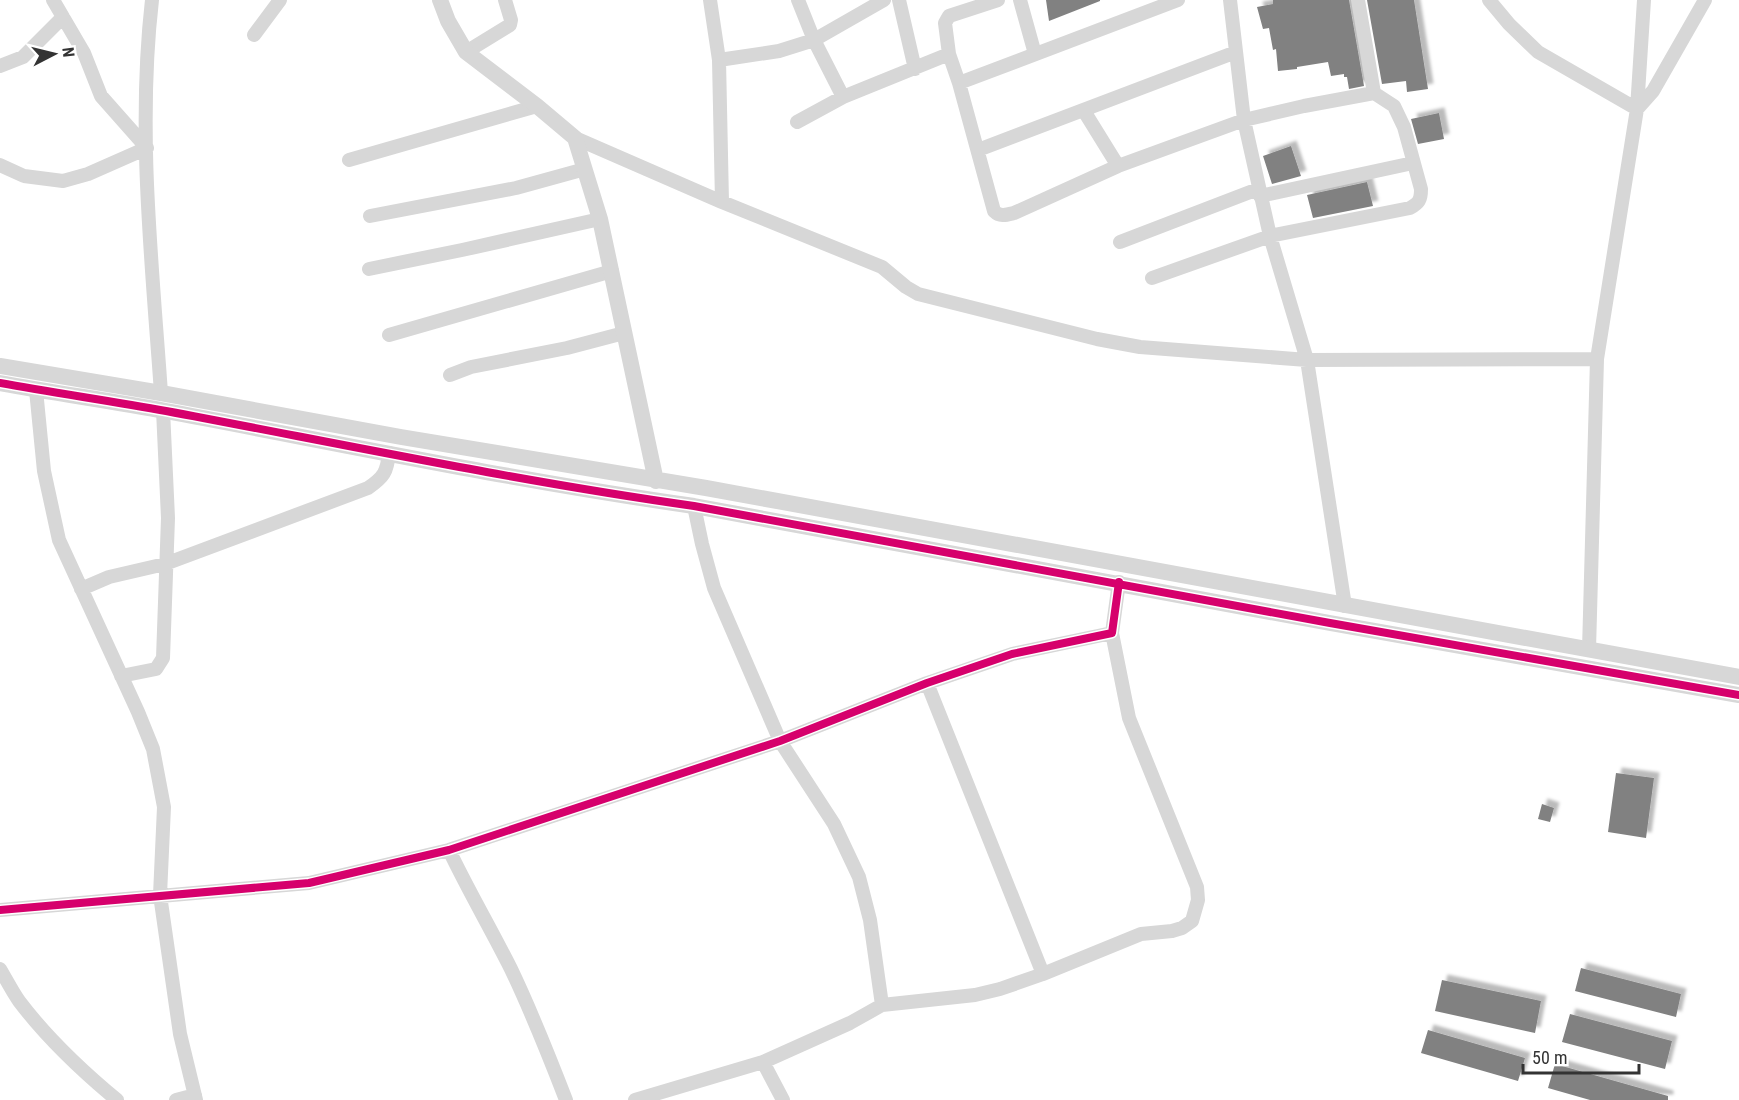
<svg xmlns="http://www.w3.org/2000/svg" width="1739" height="1100" viewBox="0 0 1739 1100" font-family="'Roboto Condensed',sans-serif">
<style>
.building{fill:#818181;filter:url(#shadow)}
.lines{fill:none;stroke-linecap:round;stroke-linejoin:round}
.minor{stroke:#d7d7d7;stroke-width:14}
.tertiary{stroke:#d7d7d7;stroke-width:16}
.cycleway-casing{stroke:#fff;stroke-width:11}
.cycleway{stroke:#d6006c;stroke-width:8}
</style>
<defs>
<filter id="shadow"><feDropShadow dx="5.5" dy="-5.5" stdDeviation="1.5" flood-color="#0004"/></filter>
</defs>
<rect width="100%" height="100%" fill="#fff"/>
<!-- building -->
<path class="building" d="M1046,0H1100V1L1049,21Z
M1273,0H1349L1364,86L1349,89L1347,77H1344V74L1331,76L1328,62L1297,67V69L1278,71L1276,49L1273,50L1269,28L1263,29L1257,7L1273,4Z
M1367,0H1414L1428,89L1407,92L1406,81L1382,84Z
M1439,113L1444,139L1418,144L1411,119Z
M1291,146L1301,176L1272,184L1263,156Z
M1367,182L1373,206L1313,218L1307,195Z
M1616,773L1654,778L1646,838L1608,832Z
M1542,804L1554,808L1550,822L1538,819Z
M1581,968L1681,994L1676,1017L1575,991Z
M1442,980L1541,1001L1535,1033L1435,1011Z
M1570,1014L1672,1041L1665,1069L1562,1042Z
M1428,1030L1525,1058L1518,1081L1421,1053Z
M1555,1064L1668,1096V1100H1590L1548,1088Z"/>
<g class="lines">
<!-- minor -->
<path class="minor" d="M152,0C137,130 152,263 161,393
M710,0L719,60L722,202
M798,0L814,40L843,97
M899,0L915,69
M998,0L949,16L945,23L949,54L959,83L994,211C1000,217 1006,215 1014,213L1118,166L1244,120L1304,106L1374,93L1394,106L1404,127L1421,189C1421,200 1419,203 1410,208L1270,236L1152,278
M1020,0L1035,54
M1230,0L1244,120L1270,236L1307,360L1345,606
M1358,0L1374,93
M1489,0L1509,24L1538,52L1637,109L1653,91L1705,0
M254,35L280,0
M466,52L510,25L511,20L505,0
M719,60L779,51L814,40L884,0
M0,66L23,57L63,17
M959,83L1178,0
M1084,111L1118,166
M797,122L843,97L949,54
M575,138L722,202L882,267L906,287L918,294L1097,339L1140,347L1307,360L1597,359
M978,150L1236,52
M349,160L537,106
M0,165L24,176L63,181L88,174L147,148L101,96L84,53L53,0
M1260,196L1413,163
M370,216L516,188L585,169
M1120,242L1258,189
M369,269L462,250L600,219
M389,335L612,271
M450,375L471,367L567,348L624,333
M36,390L44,471L59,540L138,712L153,749L164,807L160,895L180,1034L196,1100
M694,506L702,544L714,588L780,741L834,824L859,877L870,920L882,1005
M81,589L109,577L165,564L368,488C384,477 387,472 389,453
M1589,650L1597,359L1637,109L1644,0
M121,676L156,669L163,658L168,518L163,410
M927,683L1043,974
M449,850C468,890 491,929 511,969C531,1011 549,1056 566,1100
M0,910L309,883L449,850L780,741L927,683L1012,654L1112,633L1119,582
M0,969C6,979 12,991 19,1001C47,1038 82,1071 117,1100
M763,1062L783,1100
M176,1100L195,1095
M635,1100L763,1062L850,1023L882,1005L975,995L1000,989L1043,974L1141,934L1172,931L1182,928L1192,921L1198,900L1197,887L1129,718L1112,633"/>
<!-- tertiary -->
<path class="tertiary" d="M440,0L448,21L466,52L537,106L575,138L600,219L656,481
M0,366L161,393L401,437L706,488L1739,677
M0,383C55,393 111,401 166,411C342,444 517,481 694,506L1330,623L1739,695"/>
<defs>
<path id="cycleway" d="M0,383C55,393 111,401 166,411C342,444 517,481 694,506L1330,623L1739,695
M0,910L309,883L449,850L780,741L927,683L1012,654L1112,633L1119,582"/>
</defs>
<!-- cycleway casing -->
<use href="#cycleway" class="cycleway-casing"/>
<!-- cycleway -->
<use href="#cycleway" class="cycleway"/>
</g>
<!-- north arrow -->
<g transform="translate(54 54) rotate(83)" stroke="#ffffff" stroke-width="4.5" paint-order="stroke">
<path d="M0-4.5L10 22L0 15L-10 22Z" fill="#333333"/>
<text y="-9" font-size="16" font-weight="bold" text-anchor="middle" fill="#333333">N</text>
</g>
<!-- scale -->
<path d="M1523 1064v9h116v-9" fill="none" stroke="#333333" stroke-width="3"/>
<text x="1532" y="1064" font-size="18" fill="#333333" stroke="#ffffff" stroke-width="4.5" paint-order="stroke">50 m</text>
</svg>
